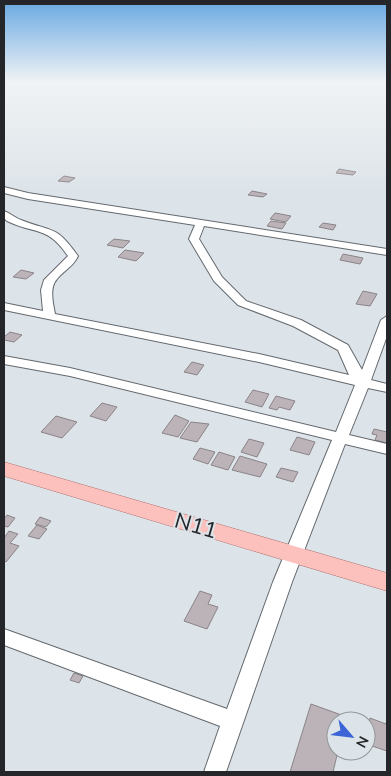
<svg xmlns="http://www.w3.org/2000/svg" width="391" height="776" viewBox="0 0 391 776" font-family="Mulish,sans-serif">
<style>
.building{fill:#bbb3b7;stroke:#8a8387}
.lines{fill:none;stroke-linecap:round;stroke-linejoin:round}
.minor-casing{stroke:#64696e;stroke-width:2}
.major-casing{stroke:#af6f6d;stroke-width:1}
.minor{fill:#fff;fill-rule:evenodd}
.major{fill:#fcc1bd;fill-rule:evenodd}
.labels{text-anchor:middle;stroke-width:4;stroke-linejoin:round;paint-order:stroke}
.near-street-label{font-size:22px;fill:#242629;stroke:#dde4e9}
</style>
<rect width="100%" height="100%" fill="#dde4e9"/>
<!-- building -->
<path class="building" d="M339,169L356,172L353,175L336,173Z
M64,176L75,178L69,182L58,181Z
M252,191L267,194L263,197L248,195Z
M275,213L291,216L286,222L270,219Z
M271,221L286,223L282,229L267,226Z
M323,223L336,225L333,230L319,227Z
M114,239L130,241L123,248L107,245Z
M125,250L144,253L136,261L118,257Z
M343,254L363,258L360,264L340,260Z
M21,270L34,273L26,279L13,277Z
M363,291L377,294L370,306L356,304Z
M10,332L22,335L14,342L4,340V337Z
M192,362L204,365L197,375L184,372Z
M253,390L269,394L262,407L245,402Z
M276,396L295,401L290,410L279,407L277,410L269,408Z
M102,403L117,407L106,421L90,416Z
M175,415L189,421L178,437L162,433Z
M56,416L77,422L62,438L41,432Z
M191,422L209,424L197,442L180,438Z
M374,429L387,432V443L375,440L377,435L372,434Z
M297,437L315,442L309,455L290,450Z
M249,439L264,443L257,457L241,452Z
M200,448L215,452L208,464L193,459Z
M219,452L235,457L228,470L211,465Z
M240,456L267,464L260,477L232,470Z
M281,468L298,472L293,482L276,477Z
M7,515L15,518L8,527L4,526V519Z
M40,517L51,521L46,527L35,524Z
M37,525L47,529L39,539L28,536Z
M9,531L18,534L10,543L19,546L6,562L4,561V538Z
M200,591L212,595L208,604L218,607L207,629L184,621Z
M74,673L83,676L79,683L70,680Z
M311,704L347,717L346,721H336V751H338L333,772H290Z
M370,718L386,724L387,719V751L366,744Z"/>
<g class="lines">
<defs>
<path id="minor" d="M4,187L28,193L387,249V255L204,226L199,239L222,277L246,301L301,320L348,345L362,370L381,320L387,316V336L371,380L387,384V392L368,388L349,435L387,444V454L345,444L292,582L226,772H204L220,726L4,645V629L227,709L273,582L332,440L70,376L4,364V356L70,368L336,432L355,385L259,362L4,310V303L43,311L41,290L44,280L68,256C47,225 36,235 7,221L4,218V211C10,213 15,218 21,220C54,233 55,224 78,256C73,267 64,270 57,279C49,288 53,303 55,314L259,354L349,375L338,350L293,326L238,305L214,281L189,239L195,225L28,199L4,193Z"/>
<path id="major" d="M4,462L387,573V591L4,476Z"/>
</defs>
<!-- minor casing -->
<use href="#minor" class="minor-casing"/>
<!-- major casing -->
<use href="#major" class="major-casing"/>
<!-- minor -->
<use href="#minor" class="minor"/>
<!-- major -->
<use href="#major" class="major"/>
</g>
<!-- sky -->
<linearGradient id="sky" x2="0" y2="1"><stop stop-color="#68a8e2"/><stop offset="0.43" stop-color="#f0f3f5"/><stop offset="1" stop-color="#f0f3f5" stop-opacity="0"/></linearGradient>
<rect width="391" height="191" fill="url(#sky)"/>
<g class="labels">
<!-- near-street labels -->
<g class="near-street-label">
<text transform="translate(196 525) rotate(16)" y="8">N11</text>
</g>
</g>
<!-- border -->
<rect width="391" height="776" fill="none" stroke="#242629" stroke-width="10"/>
<!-- north arrow -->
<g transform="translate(351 736) rotate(118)"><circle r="24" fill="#dde4e9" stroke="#93989c"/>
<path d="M0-4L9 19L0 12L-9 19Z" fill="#3b65d6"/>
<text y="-8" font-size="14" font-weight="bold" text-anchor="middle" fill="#242629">N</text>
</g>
</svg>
